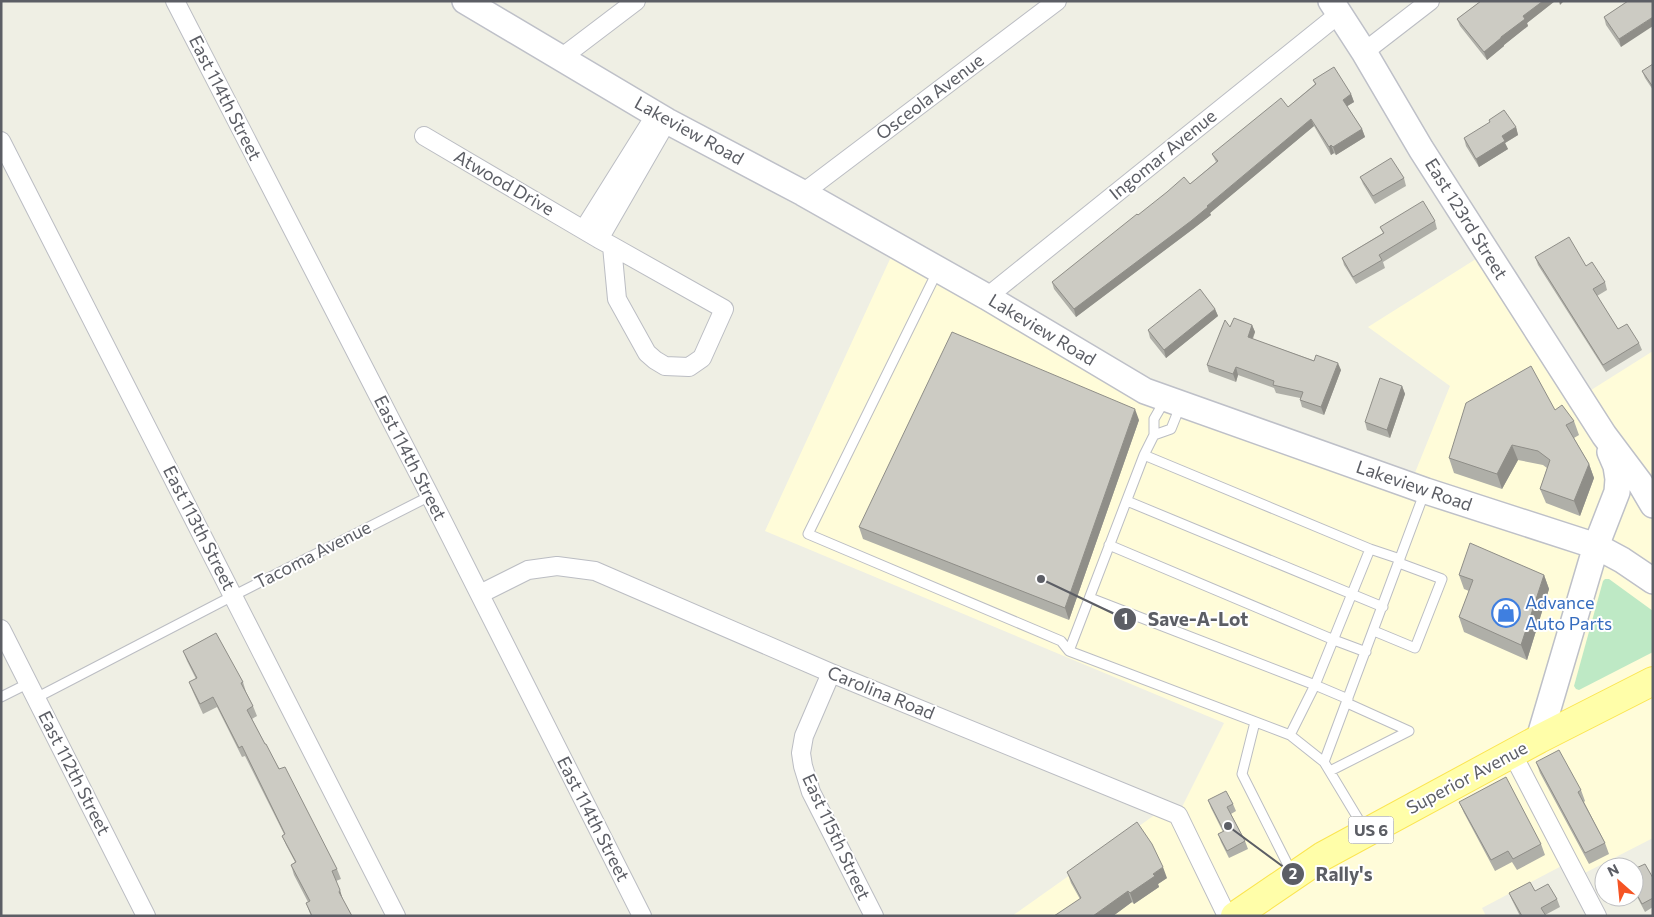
<svg xmlns="http://www.w3.org/2000/svg" width="1654" height="917" viewBox="0 0 1654 917" font-family="Commissioner,sans-serif">
<style>
.commercial{fill:#fffcd9}
.green{fill:#bee9c5}
.lines{fill:none;stroke-linecap:round;stroke-linejoin:round}
.lane-casing{stroke:#bbbdc3;stroke-width:11}
.street-casing{stroke:#bbbdc3;stroke-width:20}
.secondary-casing{stroke:#bec0c8;stroke-width:28}
.primary-casing{stroke:#fbe551;stroke-width:30}
.lane{stroke:#fff;stroke-width:9}
.street{stroke:#fff;stroke-width:18}
.secondary{stroke:#fff;stroke-width:25}
.primary{stroke:#fffea9;stroke-width:28}
.wall{fill:#afafa8}
.shaded-wall{fill:#8f8e88}
.building{fill:#cccbc3;stroke:#8f8e88}
.labels{text-anchor:middle;stroke-width:4;stroke-linejoin:round;paint-order:stroke}
.shield{fill:#fff;stroke:#8d8e93;stroke-width:1}
.shield-label{font-size:16px;font-weight:bold;fill:#5c5e65}
.street-label{font-size:18px;fill:#5c5e65;stroke:#fff}
.shop-label{font-size:18px;fill:#366cbe;stroke:#fff;text-anchor:start}
.leader{fill:none;stroke:#5c5e65;stroke-width:2}
.callout-dot{fill:#5c5e65;stroke:#fff;stroke-width:2}
.mark-label{font-size:15px;text-anchor:middle;font-weight:bold;fill:#fff}
.callout-label{font-size:19px;text-anchor:middle;font-weight:bold;fill:#5c5e65;stroke:#fff;stroke-width:4;stroke-linejoin:round;paint-order:stroke}
</style>
<rect width="100%" height="100%" fill="#efefe4"/>
<!-- commercial -->
<path class="commercial" d="M896,246L1145,391L1410,485L1450,386L1368,327L1487,252L1580,397L1653,351V838L1577,877L1569,862L1482,908L1486,916H1012L1163,809L1178,815L1224,723L765,531Z"/>
<!-- green -->
<path class="green" d="M1605,579H1609L1653,611V652L1579,690L1576,689L1574,686L1603,581Z"/>
<g class="lines">
<defs>
<path id="lane" d="M938,270L808,534L1061,641L1069,651L1290,735L1324,762L1365,830
M1154,435L1171,429L1181,404
M1144,455L1370,549
M1127,501L1383,607
M1109,545L1334,640L1366,652
M1090,598L1315,685L1348,699
M1374,631L1415,648L1442,579L1399,563
M1069,651L1144,455L1154,435V419L1165,400
M1,697L29,683
M36,698L221,602L430,496
M1255,722L1242,774L1292,873
M1290,735L1315,685L1370,549L1400,559
M1324,762L1425,491
M1330,771L1409,731L1347,703"/>
<path id="street" d="M175,1L430,496L642,916
M1364,52L1430,1
M561,58L636,1
M424,136L599,239L612,246L724,309L702,358L689,367L665,366L655,360L647,353L617,299L612,246
M1,141L396,916
M803,193L1057,1
M584,229L656,114
M599,239L667,121
M987,297L1339,14
M480,594L528,570L557,566L595,571L831,673L1178,815L1227,916
M1,629L146,916
M831,673L804,736L801,753L803,766L811,792L874,916
M1512,753L1597,916"/>
<path id="secondary" d="M465,1L667,121L803,193L987,297L1145,391L1426,491L1596,546L1622,560L1653,581
M1331,1L1364,52L1421,149L1604,435L1640,483L1653,505
M1539,739L1596,546L1617,492L1618,479L1616,466L1610,452"/>
<path id="primary" d="M1235,916L1323,856L1539,739L1653,681"/>
</defs>
<!-- lane casing -->
<use href="#lane" class="lane-casing"/>
<!-- street casing -->
<use href="#street" class="street-casing"/>
<!-- secondary casing -->
<use href="#secondary" class="secondary-casing"/>
<!-- primary casing -->
<use href="#primary" class="primary-casing"/>
<!-- lane -->
<use href="#lane" class="lane"/>
<!-- street -->
<use href="#street" class="street"/>
<!-- secondary -->
<use href="#secondary" class="secondary"/>
<!-- primary -->
<use href="#primary" class="primary"/>
</g>
<!-- wall -->
<path class="wall" d="M1481,1H1555L1527,23L1528,26L1504,45V46L1487,60L1460,26L1457,19Z
M1628,1L1621,47L1606,25L1604,17Z
M1653,64V90L1645,78L1642,71Z
M1313,80L1351,94L1354,102L1347,106L1362,129L1365,137L1336,155L1334,153L1331,155L1314,126L1210,213L1211,215L1193,229L1076,317L1054,289L1052,282L1138,215L1190,184L1216,162L1212,154L1288,107L1315,84Z
M1516,127L1518,135L1505,143L1508,149L1479,167L1466,146L1464,138Z
M1360,177L1404,178L1406,186L1375,204L1363,184Z
M1435,221L1437,229L1383,262L1385,268L1356,284L1344,265L1342,258L1383,233L1380,227Z
M1535,257L1586,266L1605,282L1607,290L1597,296L1618,329L1639,343L1642,350L1606,372L1538,265Z
M1215,309L1218,316L1166,358L1150,338L1148,330Z
M1252,325L1255,332L1253,339L1341,370L1324,415L1302,407L1300,400V398L1276,393L1274,388L1238,375L1236,382L1209,372L1207,365L1230,327Z
M1402,386L1405,394L1390,438L1367,430L1365,422Z
M1555,410L1574,421L1579,435L1574,438L1589,464L1594,478L1580,516L1546,503L1540,489L1547,468L1543,465L1518,460L1502,489L1454,473L1449,458Z
M1139,420L1069,620L863,539L859,527Z
M1459,575H1544L1549,589L1527,660L1464,632L1459,617L1469,591L1464,589Z
M183,651L243,682L246,692L253,706L257,716L252,719L265,744L337,869L341,879L336,881L343,900L352,916H311L306,903L308,902L294,875L291,865L295,862L286,845L282,836L284,834L245,756L242,757L217,707L203,714L193,692L189,682L196,679L187,661Z
M1536,762L1581,790L1585,801L1584,802L1605,843L1609,854L1589,864L1540,773Z
M1208,800L1233,804L1236,811L1231,814L1245,841L1248,849L1229,858L1221,842L1218,834L1223,832L1211,808Z
M1459,802L1541,844L1545,855L1517,870L1512,862L1495,871L1464,813Z
M1634,869L1653,878V907L1645,912L1634,891Z
M1067,872L1167,878L1158,884L1159,887L1134,904L1132,902L1113,916H1054L1080,899L1071,883Z
M1535,891L1557,899L1560,907L1545,915L1546,916H1520L1512,900L1509,893Z"/>
<!-- shaded-wall -->
<path class="shaded-wall" d="M1543,1H1555L1527,23L1528,26L1504,45V46L1487,60L1484,52L1523,16Z
M1559,1H1564L1560,5Z
M1653,17V26L1621,47L1619,39Z
M1351,94L1354,102L1346,107L1343,100Z
M1311,119L1314,126L1210,213L1211,215L1193,229L1076,317L1074,309L1207,206Z
M1516,127L1518,135L1505,143L1508,149L1479,167L1476,159L1502,136Z
M1362,129L1365,137L1336,155L1333,147Z
M1331,145L1334,153L1331,155L1329,147Z
M1215,309L1218,316L1166,358L1164,350Z
M1252,325L1255,332L1250,344L1248,337Z
M1338,363L1341,370L1324,415L1321,407Z
M1236,367L1238,375L1236,382L1233,374Z
M1402,386L1405,394L1390,438L1387,430Z
M1135,409L1139,420L1069,620L1065,608Z
M1512,445L1518,460L1502,489L1497,474Z
M1589,464L1594,478L1580,516L1574,501Z
M1544,575L1549,589L1527,660L1521,645Z
M1163,867L1167,878L1158,884L1159,887L1134,904L1130,893L1153,874Z
M340,890L343,900L342,902L339,892Z
M1128,891L1132,902L1113,916H1093Z"/>
<!-- building -->
<path class="building" d="M1481,1H1543L1523,16L1525,19L1501,37V38L1484,52L1457,19Z
M1628,1H1653V17L1619,39L1604,17Z
M1653,64V87L1642,71Z
M1334,67L1351,94L1343,100L1362,129L1333,147L1331,145L1329,147L1311,119L1207,206L1208,207L1191,221L1074,309L1052,282L1137,214L1138,215L1167,192L1184,177L1190,184L1218,161L1212,154L1281,98L1288,107L1316,84L1313,80Z
M1504,110L1516,127L1502,136L1505,141L1476,159L1464,138L1490,122L1489,120Z
M1391,158L1404,178L1373,196L1360,177Z
M1423,201L1435,221L1379,255L1382,260L1353,277L1342,258L1384,233L1380,227Z
M1569,237L1586,266L1592,262L1605,282L1593,289L1618,329L1627,324L1639,343L1603,365L1535,257Z
M1200,289L1215,309L1164,350L1148,330Z
M1234,318L1252,325L1248,337L1314,361L1316,355L1338,363L1321,407L1300,400L1303,392L1273,385L1274,381L1236,367L1233,374L1207,365L1225,320L1230,327Z
M952,332L1135,409L1065,608L859,527Z
M1531,366L1555,410L1562,405L1574,421L1566,425L1589,464L1574,501L1540,489L1550,460L1538,451L1512,445L1497,474L1449,458L1466,403Z
M1380,378L1402,386L1387,430L1365,422Z
M1470,543L1544,575L1521,645L1459,617L1473,580L1459,575Z
M216,633L243,682L241,683L253,706L247,710L265,744H266L279,769L285,767L337,869L332,871L340,890L339,892L352,916H312L306,903L310,901L291,865L296,862L282,836L285,834L242,746L239,748L213,697L200,704L189,682L197,678L183,651Z
M1559,750L1581,790L1578,792L1605,843L1585,853L1536,762Z
M1506,777L1541,844L1513,859L1508,851L1491,860L1459,802Z
M1226,791L1233,804L1227,807L1245,841L1227,851L1218,834L1224,831L1208,800Z
M1137,822L1152,844L1163,867L1153,874L1155,876L1130,893L1128,891L1093,916H1054L1081,898L1067,872Z
M1645,864L1653,878V898L1642,904L1634,889V869Z
M1530,882L1535,891L1548,884L1557,899L1541,908L1546,916H1522L1509,893Z"/>
<!-- icons -->
<defs>
<symbol id="shop-ring" viewBox="-11 -11 22 22"><circle r="9.5" fill="#fff" stroke="#3f7fe0" stroke-width="1.5"/><path d="M-5-2.5h2.3a2.7 3.5 0 0 1 5.4 0H5L5.5 6h-11ZM-1.5-2.5h3a1.5 2.3 0 0 0-3 0Z" fill="#3f7fe0"/></symbol>
</defs>
<g fill-rule="evenodd">
<use href="#shop-ring" x="1490" y="597" width="32" height="32"/>
</g>
<g class="labels">
<!-- shield labels -->
<rect class="shield" x="1348.5" y="816.5" width="45" height="27" rx="4"/>
<g class="shield-label">
<text x="1371" y="836">US 6</text>
</g>
<!-- street labels -->
<g class="street-label">
<text transform="translate(930 97) rotate(-37)" y="6">Osceola Avenue</text>
<text transform="translate(225 98) rotate(63)" y="6">East 114th Street</text>
<text transform="translate(689 131) rotate(29)" y="6">Lakeview Road</text>
<text transform="translate(1163 155) rotate(-39)" y="6">Ingomar Avenue</text>
<text transform="translate(504 183) rotate(30)" y="6">Atwood Drive</text>
<text transform="translate(1466 219) rotate(58)" y="6">East 123rd Street</text>
<text transform="translate(1042 330) rotate(31)" y="6">Lakeview Road</text>
<text transform="translate(410 458) rotate(63)" y="6">East 114th Street</text>
<text transform="translate(1414 486) rotate(19)" y="6">Lakeview Road</text>
<text transform="translate(199 528) rotate(63)" y="6">East 113th Street</text>
<text transform="translate(313 555) rotate(-27)" y="6">Tacoma Avenue</text>
<text transform="translate(881 693) rotate(22)" y="6">Carolina Road</text>
<text transform="translate(74 773) rotate(63)" y="6">East 112th Street</text>
<text transform="translate(1467 778) rotate(-28)" y="6">Superior Avenue</text>
<text transform="translate(593 819) rotate(63)" y="6">East 114th Street</text>
<text transform="translate(836 837) rotate(65)" y="6">East 115th Street</text>
</g>
<!-- shop labels -->
<g class="shop-label">
<text x="1525" y="609">Advance<tspan x="1525" dy="21">Auto Parts</tspan></text>
</g>
</g>
<!-- callouts -->
<path class="leader" d="M1041 579L1125 619M1228 826L1293 874"/>
<g class="callout-dot">
<circle cx="1041" cy="579" r="5"/>
<circle cx="1228" cy="826" r="5"/>
<circle cx="1125" cy="619" r="12"/>
<circle cx="1293" cy="874" r="12"/>
</g>
<g class="mark-label">
<text x="1125" y="624">1</text>
<text x="1293" y="879">2</text>
</g>
<g class="callout-label">
<text x="1198" y="626">Save-A-Lot</text>
<text x="1344" y="881">Rally's</text>
</g>
<!-- border -->
<rect width="1654" height="917" fill="none" stroke="#5c5e65" stroke-width="5"/>
<!-- north arrow -->
<g transform="translate(1619 882) rotate(333)"><circle r="24" fill="#ffffff" stroke="#bebfc1"/>
<path d="M0-4L9 19L0 12L-9 19Z" fill="#f55424"/>
<text y="-8" font-size="14" font-weight="bold" text-anchor="middle" fill="#5c5e65">N</text>
</g>
</svg>
